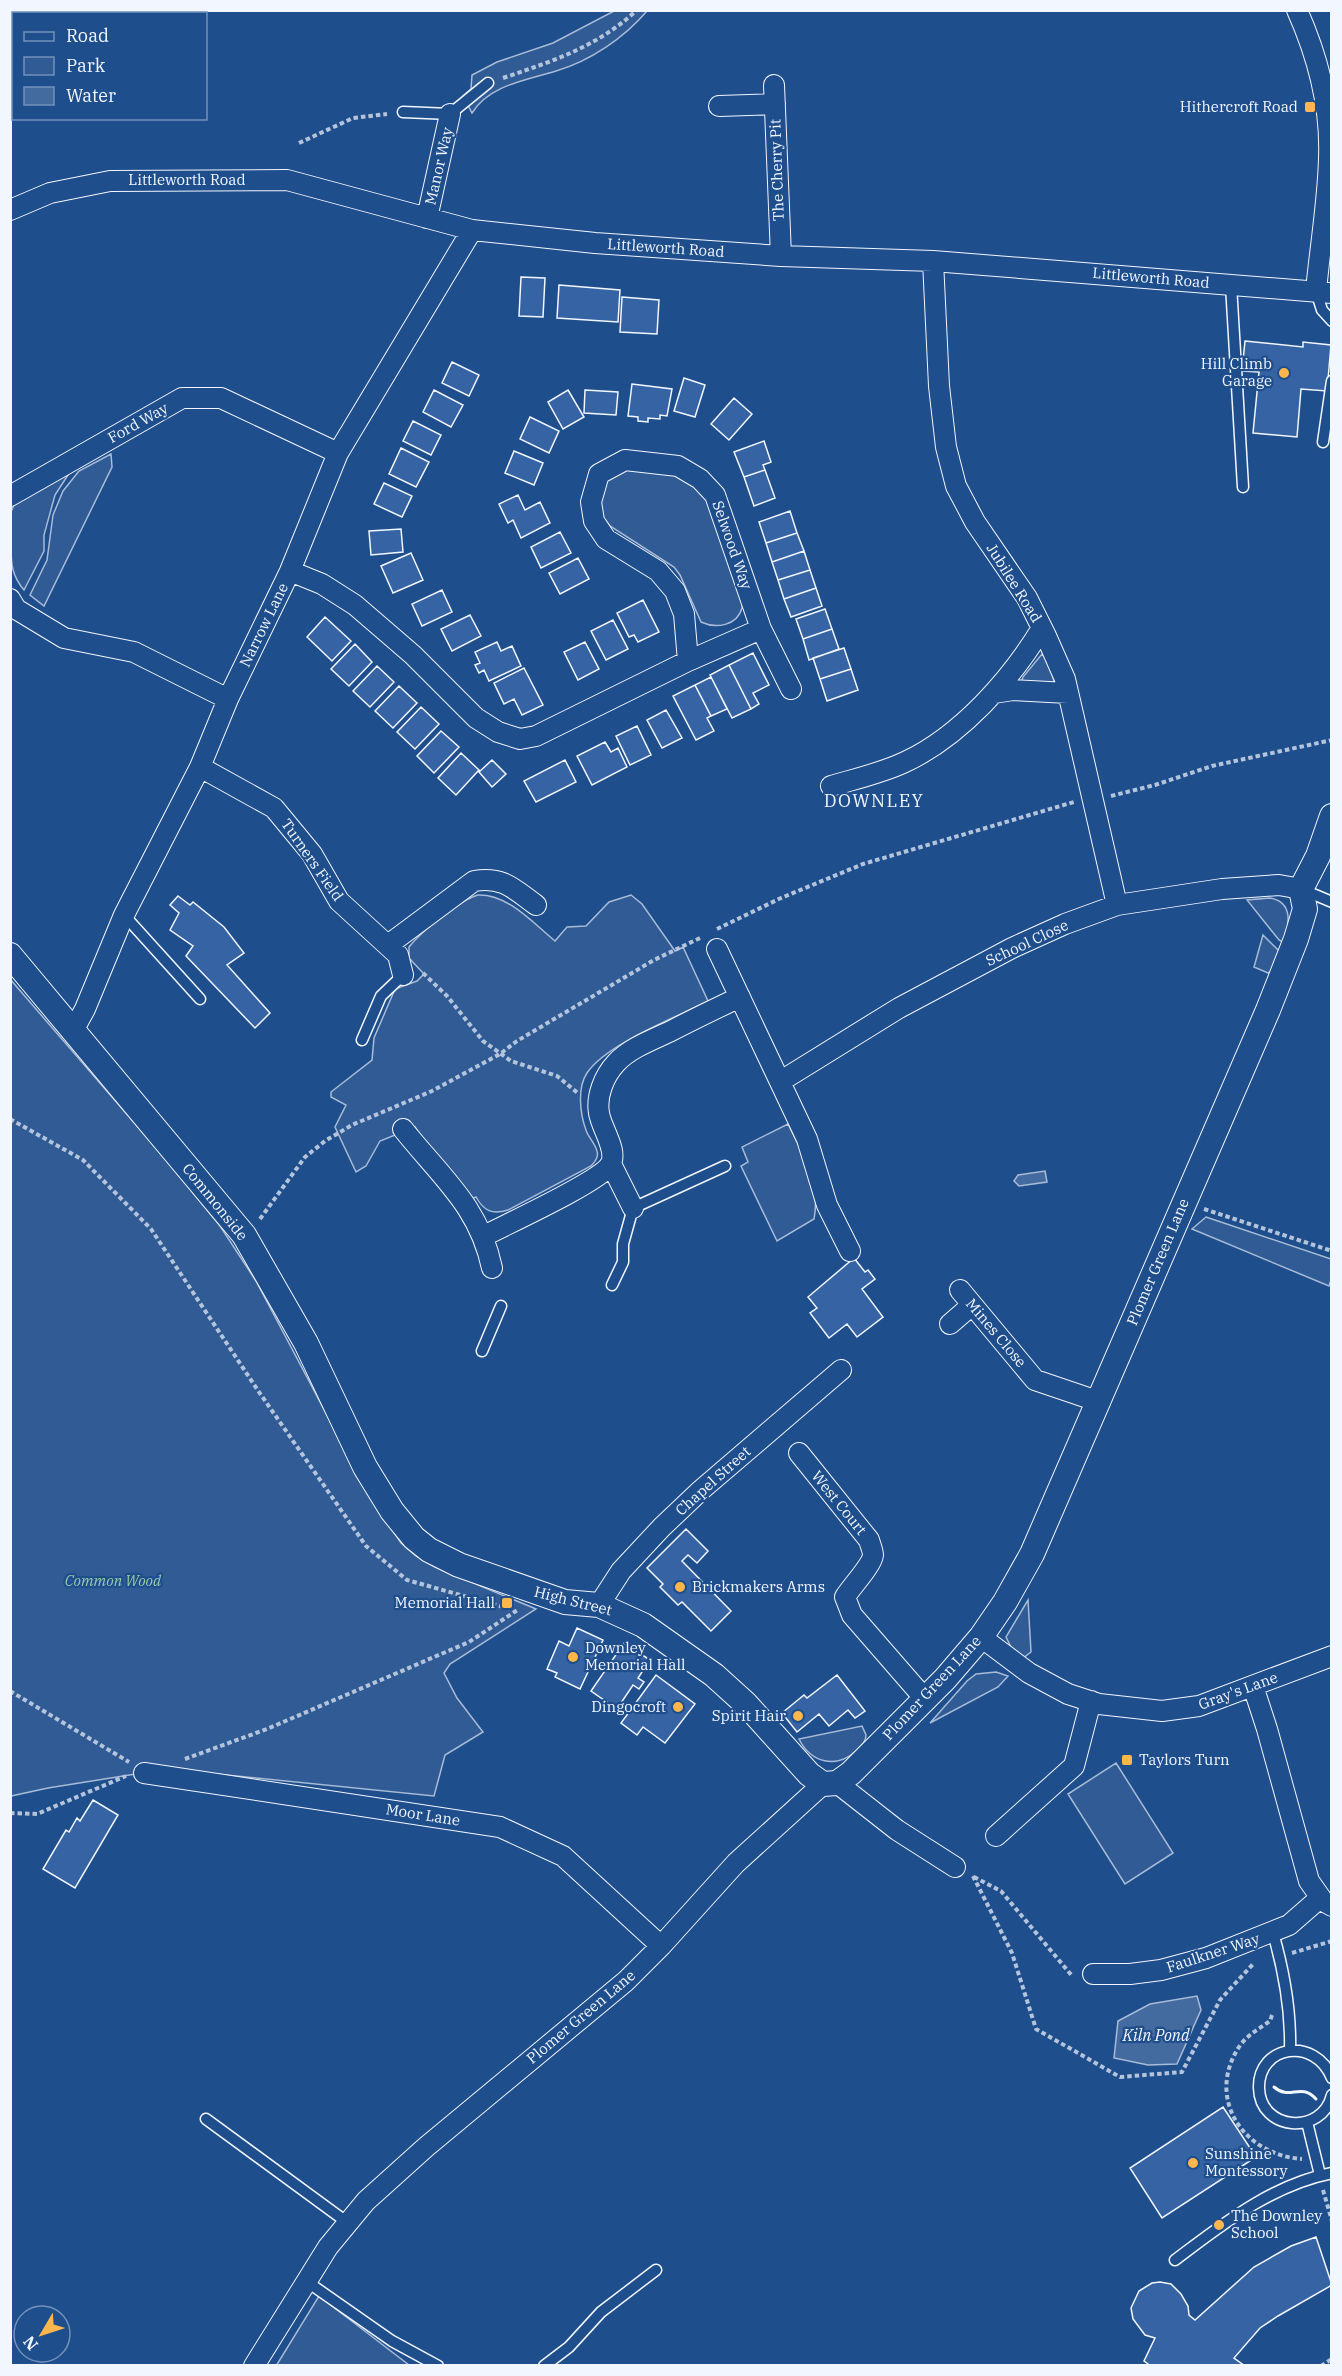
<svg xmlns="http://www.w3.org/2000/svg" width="1342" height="2376" viewBox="0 0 1342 2376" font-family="'IBM Plex Serif',serif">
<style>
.green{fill:#305b95;stroke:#a8bbd7;stroke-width:1.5}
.water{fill:#446ba0;stroke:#a8bbd7;stroke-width:1.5}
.building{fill:#3563a3;stroke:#f2f6ff;stroke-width:1.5}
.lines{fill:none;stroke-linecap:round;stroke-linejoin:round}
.service-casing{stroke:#f2f6ff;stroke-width:13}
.minor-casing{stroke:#f2f6ff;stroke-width:22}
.tertiary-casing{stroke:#f2f6ff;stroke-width:26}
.path{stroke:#b3c4dc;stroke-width:4;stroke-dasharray:4.5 3;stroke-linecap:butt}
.service{stroke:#1f4e8c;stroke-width:10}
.minor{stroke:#1f4e8c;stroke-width:20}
.tertiary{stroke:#1f4e8c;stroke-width:24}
.wall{stroke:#f2f6ff;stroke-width:3}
.poi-dot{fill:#ffb74d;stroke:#1f4e8c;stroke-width:2}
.labels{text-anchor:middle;stroke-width:4.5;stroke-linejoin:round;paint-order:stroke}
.poi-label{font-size:15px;fill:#f2f6ff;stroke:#1f4e8c;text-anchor:end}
.street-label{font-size:15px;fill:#f2f6ff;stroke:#1f4e8c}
.park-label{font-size:15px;font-style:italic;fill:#97c8a6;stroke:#1f4e8c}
.water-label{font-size:16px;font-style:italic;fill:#f2f6ff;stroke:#1f4e8c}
.quarter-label{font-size:18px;letter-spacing:1.5px;fill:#f2f6ff;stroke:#1f4e8c}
</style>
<rect width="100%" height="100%" fill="#1f4e8c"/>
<!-- green -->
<path class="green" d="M614,11H647C624,38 590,61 556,71C527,80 489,85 472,113L463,96L471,89L472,75L497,62L553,43Z
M111,454L112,467L44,606L30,595L47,560L53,515L63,491L79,471Z
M622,464L695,480L704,491L741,593C741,597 743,604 742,608C737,626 716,629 701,622L680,575L674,567L610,526L601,515L598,501L601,483Z
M68,475L55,495L44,535V551L24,590C12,576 11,564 11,546C11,536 9,523 11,513C15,491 50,482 68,475Z
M1042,654L1048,660L1054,681L1050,686L1021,683L1023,677Z
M478,895C508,894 533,923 555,941L567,927L586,926L609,902L631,895L642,904L675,951L683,947L708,1001C675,1018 606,1044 587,1073C577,1088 580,1114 586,1130C588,1137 595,1143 597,1151C599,1157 595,1162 591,1166L508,1210C492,1215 484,1211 476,1197L471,1199L427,1145L415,1127L380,1141L366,1166L356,1172L335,1127L346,1105L331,1097V1092L372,1060L374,1038L395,989L417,981L424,974L409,958V947C422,931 458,901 478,895Z
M1270,898C1294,902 1289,925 1284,943L1279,940L1247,900Z
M1263,935L1280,952L1274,970L1268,973L1254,967Z
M10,979L163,1156L220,1226L256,1281L372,1500L401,1543L416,1556L435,1567L536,1609L450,1664L444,1673L457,1698L483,1732L445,1755L434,1796L167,1769L48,1788L11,1796Z
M788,1124C803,1154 821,1184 814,1219L777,1241L741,1166L748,1162L742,1147Z
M1206,1217L1331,1259V1280L1329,1286L1192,1229Z
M1028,1600L1031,1652L1023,1658L1014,1653L1006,1637Z
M996,1672L1008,1676L998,1687L930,1723L967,1681L976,1674Z
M862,1726L866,1735C866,1742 861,1746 856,1751C836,1769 811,1763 799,1739Z
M1116,1763L1173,1853L1125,1884L1068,1794Z
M319,2296L409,2365L276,2366Z"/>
<!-- water -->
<path class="water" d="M1045,1171L1047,1182L1019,1186L1014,1181L1018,1175Z
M1197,1996L1201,2010L1177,2064L1148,2065L1114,2058L1118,2021L1150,2004Z"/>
<!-- building -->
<path class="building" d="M521,277L545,278L543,317L519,316Z
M559,285L620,290L618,322L557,318Z
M622,297L659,300L657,334L620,332Z
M1245,341L1303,347V342L1331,345L1327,391L1301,389L1297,437L1253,433L1259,372L1242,371Z
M452,362L479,375L469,396L442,383Z
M684,378L705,385L695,417L674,411Z
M632,384L672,389L667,416L660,415V419L648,418V422L638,421V417L628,416Z
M434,390L463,405L451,427L423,412Z
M568,390L584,417L563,429L548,402Z
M585,390L618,392L616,415L584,413Z
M734,398L752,414L729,440L711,424Z
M530,417L559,431L549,453L520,439Z
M413,421L441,435L431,455L403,441Z
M764,441L771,462L763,465L765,470L744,477L734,452Z
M401,448L429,462L416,487L389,474Z
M514,451L543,463L534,485L505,473Z
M765,470L775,498L754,506L744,477Z
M384,483L412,496L402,517L374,504Z
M518,495L525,510L540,502L550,523L521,538L513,520L508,523L499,504Z
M790,511L797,533L766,543L759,522Z
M401,529L403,552L371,555L369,531Z
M560,532L571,553L541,568L531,547Z
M797,533L804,551L772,562L766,543Z
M804,551L810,570L778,580L772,562Z
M411,553L423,580L393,593L381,566Z
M578,558L589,579L560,594L549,573Z
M810,570L816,588L784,599L778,580Z
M816,588L822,606L791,617L784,599Z
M442,590L452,612L422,626L412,604Z
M643,600L659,632L638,642L634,635L629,637L617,613Z
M825,609L832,629L803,639L796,619Z
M470,615L481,636L452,651L441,629Z
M325,617L351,641L332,661L307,637Z
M613,620L628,649L606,660L591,631Z
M832,629L839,649L809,660L803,639Z
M497,642L501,651L512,646L521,666L489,681L484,670L479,673L475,665L480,663L475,652Z
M585,642L599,669L578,680L564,652Z
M355,644L372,662L349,686L331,669Z
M844,648L851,669L820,679L813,658Z
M753,653L769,685L753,693L759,704L751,709L729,665Z
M729,665L751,709L732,718L710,675Z
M377,666L394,682L370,707L353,691Z
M524,668L543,705L522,715L514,699L504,704L494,683Z
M851,669L858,690L827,701L820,679Z
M711,677L727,709L711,716L695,685Z
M695,685L711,716L707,718L714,731L696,740L673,696Z
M399,686L417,703L393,728L375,711Z
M421,707L439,724L415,749L397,732Z
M666,710L682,738L662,748L647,720Z
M637,726L651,755L630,765L616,736Z
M441,731L459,747L434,773L417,756Z
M605,742L611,752L618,748L627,767L592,785L577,756Z
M461,753L479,770L456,795L438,778Z
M492,760L506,774L492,787L479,772Z
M565,760L576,782L536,802L524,781Z
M178,896L190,905L193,902L224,927L244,953L227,965L270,1013L255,1028L186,956L193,946L170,930L179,913L170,905Z
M854,1258L865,1272L868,1270L875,1279L862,1289L883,1317L857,1337L847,1324L829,1338L810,1313L817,1308L808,1297Z
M686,1529L708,1551L697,1563L688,1555L682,1561L731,1611L711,1631L682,1602L678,1605L660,1587L663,1584L647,1568Z
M577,1628L603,1640L580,1689L555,1677L557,1673L547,1669L559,1641L569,1646Z
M624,1643L650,1660L638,1678L644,1682L639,1689L633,1685L617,1709L591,1691Z
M656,1675L695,1704L665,1743L643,1727L637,1735L621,1723Z
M837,1675L865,1711L855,1718L848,1710L829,1726L819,1714L797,1732L782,1713L804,1695L807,1698Z
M93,1800L118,1815L75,1888L43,1869L66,1830L69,1832L77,1818L80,1821Z
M1223,2107L1256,2157L1162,2218L1130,2168Z
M1316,2237L1332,2285L1278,2316L1260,2328L1234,2358L1245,2366H1151L1144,2361L1155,2338L1145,2335L1133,2319L1131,2308L1139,2291L1152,2283L1160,2282L1171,2284L1181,2294L1188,2306L1189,2315L1195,2320L1254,2267L1291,2246Z"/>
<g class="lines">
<defs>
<path id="service" d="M403,112L450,114L488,83
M1231,285L1243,487
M1316,291L1322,310L1332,321
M1323,442L1332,381
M1301,889L1332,902
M124,915L200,999
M362,1040L381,996L403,975
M612,1285L623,1262V1244L633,1208L725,1166
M482,1351L501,1306
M1273,1933C1284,1971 1291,2011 1290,2050
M1332,2078C1315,2036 1258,2045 1259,2088C1260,2131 1322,2136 1332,2095
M206,2119L348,2223
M1307,2122L1320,2175
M1175,2260C1223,2224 1271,2185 1332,2173
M306,2281L392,2341L438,2366
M544,2366L569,2347L601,2312L656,2270"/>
<path id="minor" d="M1297,10C1318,57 1331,107 1329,158C1328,202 1320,247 1316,291
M774,85L781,256
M719,106L775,104
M10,210L50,193L110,181L287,180L472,230L595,243L781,256L933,261L1332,293
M427,218L450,114
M933,261L939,386L946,447L956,486L975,522L1027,598L1046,636L1065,679L1117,905
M10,496L182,398H221L338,453
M290,571L322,584L355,605L413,655L476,718L498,732L520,739L536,736L688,661L761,629L715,495L700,479L678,466L625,460L599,474L591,502L594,521L606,539L658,571L675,591L684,614L688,661
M10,599L16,609L64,638L134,652L228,699
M761,629L791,689
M994,693L1013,690L1068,693
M200,767L274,808L312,854L339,901L398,955L403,975
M831,786C855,779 882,773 905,762C961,736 1011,679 1042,628
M388,945L474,881C503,876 514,889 536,905
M717,949L807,1139L827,1205L850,1251
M73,1031L85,1009L124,915L200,767L228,699L290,571L338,453L472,230
M781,1081L899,1008L1012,948L1065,924L1117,905L1222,889L1279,885L1301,889
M403,1129C441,1177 479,1206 492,1268
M611,1164L633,1208
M484,1236C507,1224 599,1182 610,1165C619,1151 601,1128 599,1113C596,1096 604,1076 616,1063C630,1048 652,1040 671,1031C694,1019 717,1008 740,997
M960,1290L1035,1380L1100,1402
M950,1324L972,1305
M799,1453L869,1540C870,1544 873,1551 873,1555C872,1565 852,1586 845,1597L852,1615L925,1699
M599,1605L621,1571L662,1527L701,1490L841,1370
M981,1637L1029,1673L1068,1694L1099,1704L1162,1711L1199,1706L1332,1656
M1253,1686L1267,1729L1309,1881L1323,1901L1332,1906
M144,1773L500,1827L563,1856L661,1946
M837,1783L897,1830L955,1867
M996,1836L1074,1766L1091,1701
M1093,1974H1130L1161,1970L1206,1958L1289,1925L1320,1898
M254,2366L328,2247L366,2201L426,2147L626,1981L661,1946L736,1863L823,1784"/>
<path id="tertiary" d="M10,955L244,1235L306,1343L365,1467L392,1511L414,1538L429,1550L459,1565L565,1602L599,1605L643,1625L714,1675L746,1704L809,1774L823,1784L837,1783L851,1773L945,1679L981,1637L1005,1602L1032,1554L1268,1010L1296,939L1305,909L1301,889L1318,856L1332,816"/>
</defs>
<!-- service casing -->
<use href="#service" class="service-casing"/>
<!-- minor casing -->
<use href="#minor" class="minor-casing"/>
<!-- tertiary casing -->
<use href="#tertiary" class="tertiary-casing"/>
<!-- path -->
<path class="path" d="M503,78C553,61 597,47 637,10
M299,143L353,118L387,114
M1111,796L1155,785L1212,766L1332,740
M717,929L781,898L863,864L1074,802
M423,973L447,996L483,1041L511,1061L557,1076L579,1094
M10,1119L83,1160L151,1229L259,1392L366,1546L407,1580L507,1608
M1204,1209L1332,1251
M260,1219L305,1157L325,1141L352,1125L432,1091L500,1054L517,1041L654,960L700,938
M10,1691L129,1762
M185,1759L267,1729L469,1642L519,1609
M10,1813L37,1814L126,1776
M973,1876L1012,1953L1036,2029L1120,2077L1182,2072L1220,2000L1253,1964
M974,1877L1001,1891L1073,1977
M1292,1953L1332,1941
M1272,2015L1270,2021C1260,2028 1249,2034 1241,2044C1204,2096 1242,2155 1302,2159
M1323,2190L1332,2221
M1321,2366L1332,2359"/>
<!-- service -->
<use href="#service" class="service"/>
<!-- minor -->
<use href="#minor" class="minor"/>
<!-- tertiary -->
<use href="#tertiary" class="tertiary"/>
<!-- wall -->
<path class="wall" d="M1274,2087C1290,2101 1300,2082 1316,2099"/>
</g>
<!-- markers -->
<g class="poi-dot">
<rect x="1304" y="101" width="12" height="12" rx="3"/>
<circle cx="1284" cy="373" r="6"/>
<circle cx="680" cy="1587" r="6"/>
<rect x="501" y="1597" width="12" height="12" rx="3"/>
<circle cx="573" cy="1657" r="6"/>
<circle cx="678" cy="1707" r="6"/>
<circle cx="798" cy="1716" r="6"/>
<rect x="1121" y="1754" width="12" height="12" rx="3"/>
<circle cx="1193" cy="2163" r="6"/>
<circle cx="1219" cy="2225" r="6"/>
</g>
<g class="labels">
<!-- poi labels -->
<g class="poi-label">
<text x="1298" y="112">Hithercroft Road</text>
<text x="1272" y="369">Hill Climb<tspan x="1272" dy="17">Garage</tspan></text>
<text x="692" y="1592" text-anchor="start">Brickmakers Arms</text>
<text x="495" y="1608">Memorial Hall</text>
<text x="585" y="1653" text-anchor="start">Downley<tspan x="585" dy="17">Memorial Hall</tspan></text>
<text x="666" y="1712">Dingocroft</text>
<text x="786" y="1721">Spirit Hair</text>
<text x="1139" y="1765" text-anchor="start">Taylors Turn</text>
<text x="1205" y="2159" text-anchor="start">Sunshine<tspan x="1205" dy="17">Montessory</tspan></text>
<text x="1231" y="2221" text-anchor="start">The Downley<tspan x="1231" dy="17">School</tspan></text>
</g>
<!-- street labels -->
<g class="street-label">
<text transform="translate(439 166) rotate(-77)" y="5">Manor Way</text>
<text transform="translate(777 170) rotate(-92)" y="5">The Cherry Pit</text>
<text x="187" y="185">Littleworth Road</text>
<text transform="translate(666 248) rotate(4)" y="5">Littleworth Road</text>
<text transform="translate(1151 278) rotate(5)" y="5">Littleworth Road</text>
<text transform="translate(138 423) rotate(-29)" y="5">Ford Way</text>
<text transform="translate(732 545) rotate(71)" y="5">Selwood Way</text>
<text transform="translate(1014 583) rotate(58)" y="5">Jubilee Road</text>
<text transform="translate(264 625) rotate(-64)" y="5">Narrow Lane</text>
<text transform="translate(312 860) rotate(55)" y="5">Turners Field</text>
<text transform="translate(1027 943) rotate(-25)" y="5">School Close</text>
<text transform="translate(215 1202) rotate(51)" y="5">Commonside</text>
<text transform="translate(1158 1262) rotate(-67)" y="5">Plomer Green Lane</text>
<text transform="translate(996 1333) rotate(50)" y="5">Mines Close</text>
<text transform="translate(713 1481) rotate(-42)" y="5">Chapel Street</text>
<text transform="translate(839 1503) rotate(51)" y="5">West Court</text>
<text transform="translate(573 1601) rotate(14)" y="5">High Street</text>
<text transform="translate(932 1688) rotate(-47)" y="5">Plomer Green Lane</text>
<text transform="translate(1238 1691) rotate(-20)" y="5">Gray's Lane</text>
<text transform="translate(423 1815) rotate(9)" y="5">Moor Lane</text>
<text transform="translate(1213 1953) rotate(-18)" y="5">Faulkner Way</text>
<text transform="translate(581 2017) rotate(-40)" y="5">Plomer Green Lane</text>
</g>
<!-- park labels -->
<g class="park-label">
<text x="113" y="1586">Common Wood</text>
</g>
<!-- water labels -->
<g class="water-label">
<text x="1156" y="2041">Kiln Pond</text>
</g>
<!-- quarter labels -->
<g class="quarter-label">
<text x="874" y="807">DOWNLEY</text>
</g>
</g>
<!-- border -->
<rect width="1342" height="2376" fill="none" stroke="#f2f6ff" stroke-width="24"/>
<!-- legend -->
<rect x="12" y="12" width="195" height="108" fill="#1f4e8c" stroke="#7391ba" stroke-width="1.5"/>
<rect x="24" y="32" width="30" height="9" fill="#1f4e8c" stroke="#7391ba" stroke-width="1.5"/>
<text x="66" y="42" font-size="18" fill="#f2f6ff">Road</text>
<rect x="24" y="57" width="30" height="18" fill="#305b95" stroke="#7391ba" stroke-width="1.5"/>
<text x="66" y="72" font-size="18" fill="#f2f6ff">Park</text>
<rect x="24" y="87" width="30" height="18" fill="#446ba0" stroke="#7391ba" stroke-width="1.5"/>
<text x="66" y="102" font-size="18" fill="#f2f6ff">Water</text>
<!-- north arrow -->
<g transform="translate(42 2334) rotate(231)"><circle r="28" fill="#1f4e8c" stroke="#7391ba" stroke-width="1.5"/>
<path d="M0-4.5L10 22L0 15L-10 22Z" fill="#ffb74d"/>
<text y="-9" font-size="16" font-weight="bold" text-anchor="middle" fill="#f2f6ff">N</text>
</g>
</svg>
